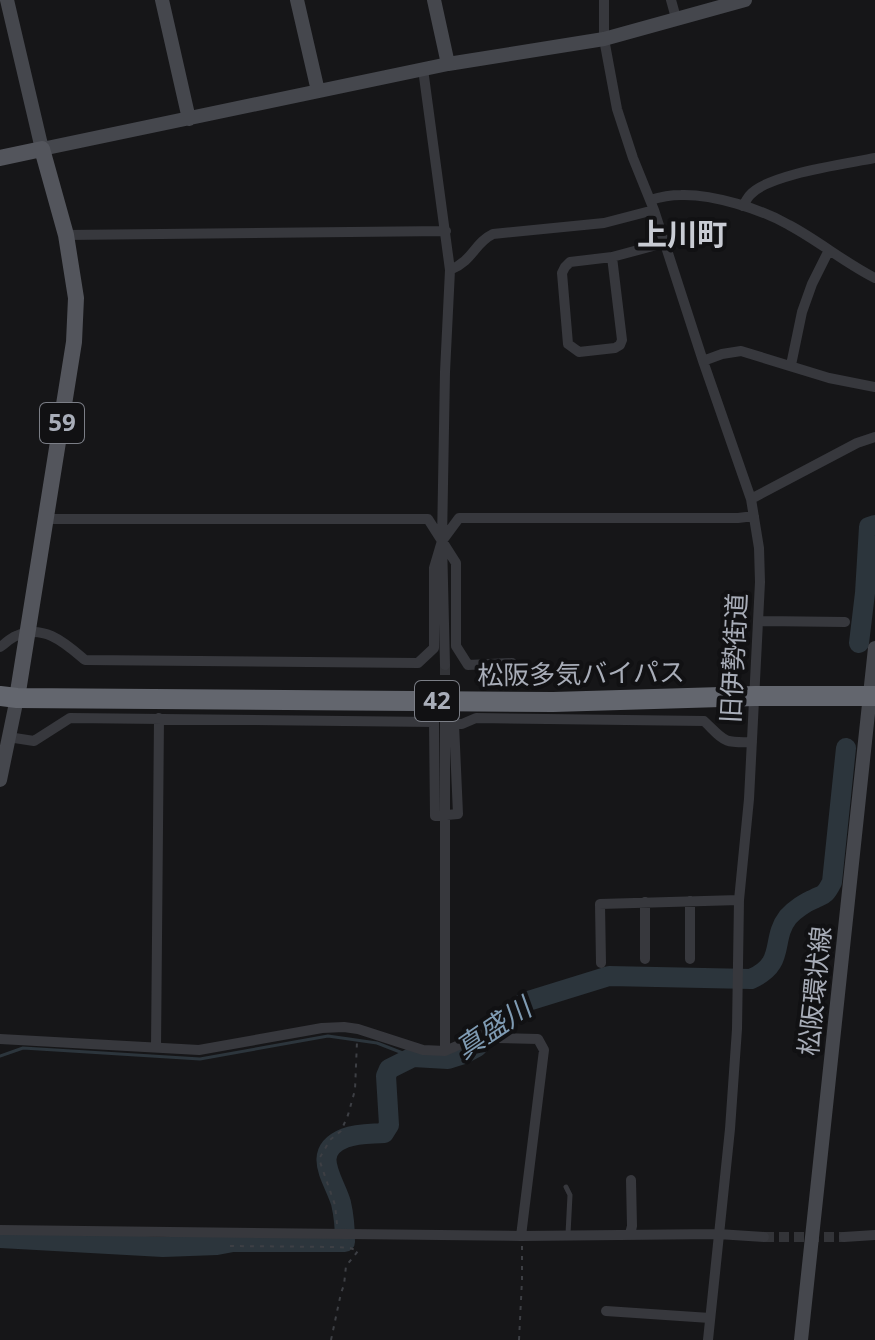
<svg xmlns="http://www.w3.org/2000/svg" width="875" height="1340" viewBox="0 0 875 1340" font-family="'Open Sans','Noto Sans JP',sans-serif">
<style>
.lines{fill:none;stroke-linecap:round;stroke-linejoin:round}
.stream{stroke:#2c353c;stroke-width:3}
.river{stroke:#2c353c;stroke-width:20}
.street-tunnel{stroke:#333438;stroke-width:10;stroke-dasharray:10 5;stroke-linecap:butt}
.path{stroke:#3d3f44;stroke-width:2;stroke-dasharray:4 6;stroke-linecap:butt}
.lane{stroke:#37383d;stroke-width:5}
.street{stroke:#37383d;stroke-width:10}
.secondary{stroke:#45474d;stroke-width:14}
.primary{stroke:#53555c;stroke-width:16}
.highway{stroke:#63666e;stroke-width:20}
.labels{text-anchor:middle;stroke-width:8;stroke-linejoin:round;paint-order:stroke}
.shield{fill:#111113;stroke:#7b7e86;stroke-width:2}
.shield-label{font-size:24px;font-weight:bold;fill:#a8adb8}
.street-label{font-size:26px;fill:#a8adb8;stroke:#111113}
.water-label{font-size:28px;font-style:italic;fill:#7f9bb3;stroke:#111113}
.quarter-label{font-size:30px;font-weight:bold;fill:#c9ccd4;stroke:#111113}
</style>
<rect width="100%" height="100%" fill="#161618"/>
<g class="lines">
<!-- stream -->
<path class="stream" d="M0,1056L23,1048L200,1059L328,1036L377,1043L413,1057"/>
<!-- river -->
<path class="river" d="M859,643L865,593L869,527L875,525
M0,1238L163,1247L217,1245L233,1242H345C345,1229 344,1216 341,1203C334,1179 310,1152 345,1138C358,1133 371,1134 384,1133L389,1125L386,1076L389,1069L413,1057L448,1059L464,1054L477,1047L510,1012L525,1002L609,976L751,979C787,963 770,940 788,917C794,910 806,902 814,899C819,896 821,897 825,893C828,890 830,886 832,882L846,748"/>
<!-- street-tunnel -->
<path class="street-tunnel" d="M445,665V703
M764,1237H844"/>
<!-- path -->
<path class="path" d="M337,1224L335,1205L319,1159L330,1140L341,1131L348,1115L355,1090L357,1041
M230,1246L337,1247L350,1248L358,1251
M331,1340L341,1293L344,1285L346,1266L358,1251
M519,1340L522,1280V1246"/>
<!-- lane -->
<path class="lane" d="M566,1187L570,1195L568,1234"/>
<!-- street -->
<path class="street" d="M604,0V39L617,109L633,158L654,210L703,361L751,499L759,548L760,582L749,799L739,900L737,1029L730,1129L708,1340
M671,0L676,18
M423,69L450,270L445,372L442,541L445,665
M650,200C660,197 670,195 681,195C713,194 761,209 789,225C819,241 845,263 875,278
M743,206C745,203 747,198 750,195C768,174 846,164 875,158
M66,235L446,231
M612,257L622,340L620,345L615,348L579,352L568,344L562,273L565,267L570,262L612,257L664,243
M450,270C474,260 474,243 493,234L604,223L654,210
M703,361L722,354L741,351L829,378L875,387
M791,365L802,312L812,284L829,250
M751,499L857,443L875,437
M47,519H428L456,563V646L468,665L512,663
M758,621L845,622
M0,647C5,644 10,638 16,636C44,623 66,644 85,660L418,663L434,648V568L442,541L459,518H738L754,516
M8,737L34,741L70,718L434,722L435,816L458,814L454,724H462L476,718L704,721C725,741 722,743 752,742
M690,901V959
M645,902V959
M601,963L600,904L739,900
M0,1039L199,1050L322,1028L344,1027L358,1029L423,1050L445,1051L473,1039L485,1027L497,1038L538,1039L544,1050L521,1236
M156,1048L159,718
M445,1051V717
M0,1230L521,1236L718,1234L764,1237
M630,1234L632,1226L631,1180
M844,1237L875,1235
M606,1311L710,1318"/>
<!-- secondary -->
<path class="secondary" d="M7,0L42,149L448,64L604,39L745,0
M162,0L189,119
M297,0L318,91
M434,0L448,64
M0,780L17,698
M801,1340L875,648"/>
<!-- primary -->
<path class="primary" d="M0,158L42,149L66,235L76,298L74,342L17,698"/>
<!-- highway -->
<path class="highway" d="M0,696L17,698L553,702L755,696H875"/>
</g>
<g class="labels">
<!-- shield labels -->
<g class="shield">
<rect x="40" y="403" width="44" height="40" rx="6"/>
<rect x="415" y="681" width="44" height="40" rx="6"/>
</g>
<g class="shield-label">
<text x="62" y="431">59</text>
<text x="437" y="709">42</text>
</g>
<!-- street labels -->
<g class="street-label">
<text transform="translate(734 658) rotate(-87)" y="9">旧伊勢街道</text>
<text transform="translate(581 674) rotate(-1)" y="9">松阪多気バイパス</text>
<text transform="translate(815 991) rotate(-84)" y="9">松阪環状線</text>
</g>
<!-- water labels -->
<g class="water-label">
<text transform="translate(493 1028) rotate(-34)" y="10">真盛川</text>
</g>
<!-- quarter labels -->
<g class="quarter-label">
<text x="682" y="245">上川町</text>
</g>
</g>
</svg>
